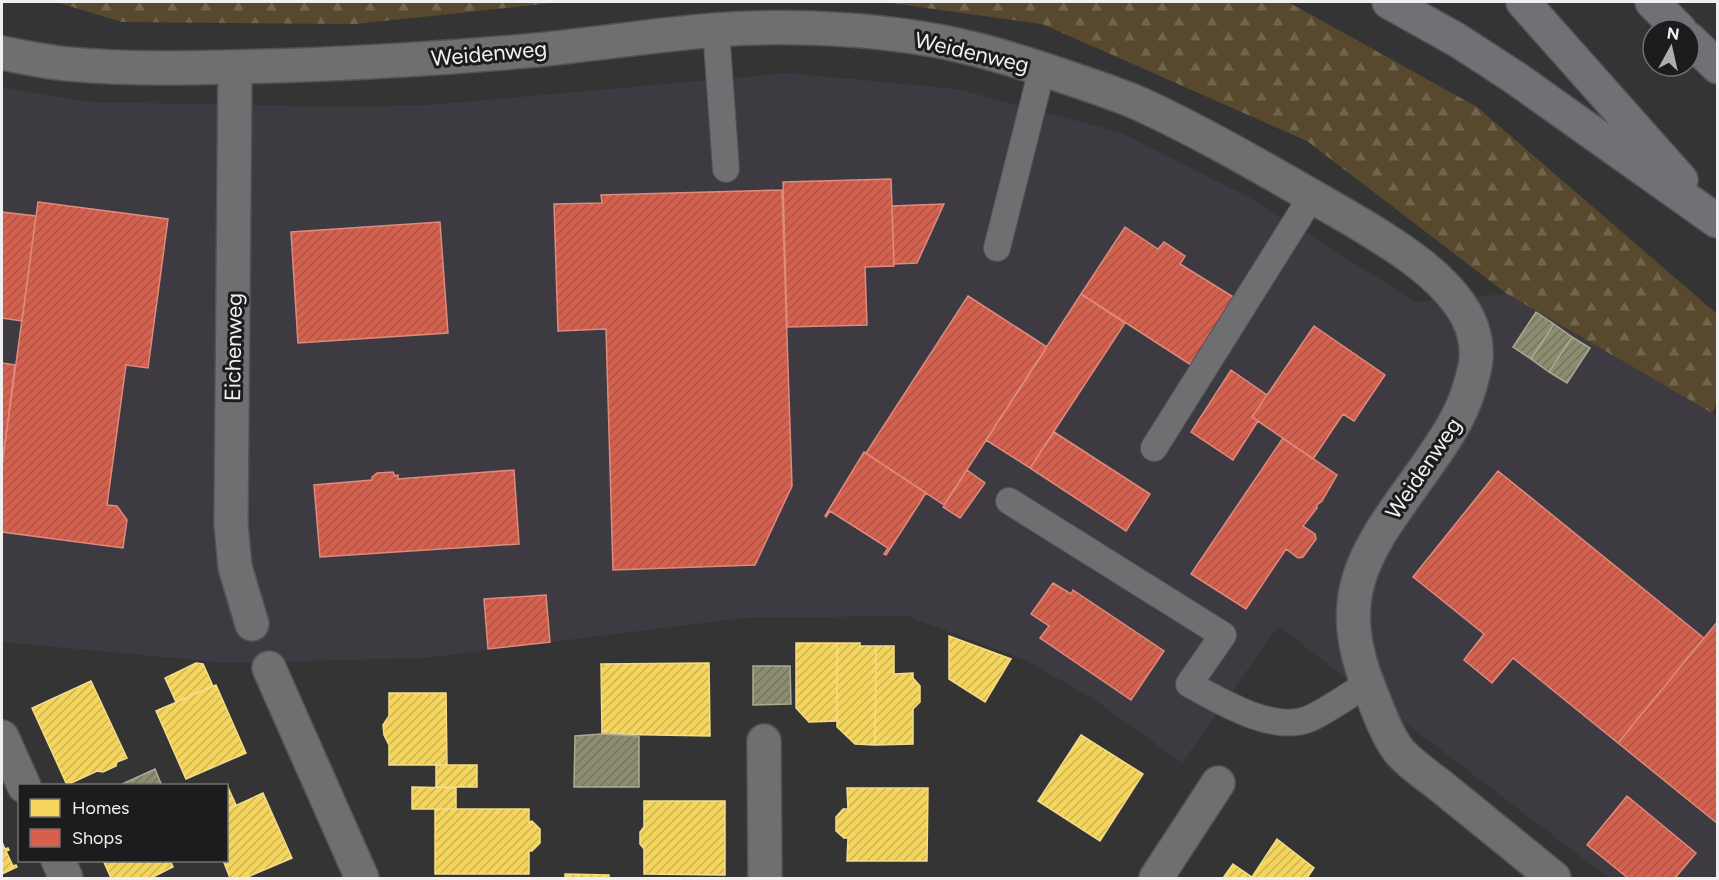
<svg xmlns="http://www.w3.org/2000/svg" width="1719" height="880" viewBox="0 0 1719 880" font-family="Figtree,sans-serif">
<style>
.built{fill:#3e3a41}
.forest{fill:url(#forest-firs)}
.homes{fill:url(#homes-hatch);stroke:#f4dd89;stroke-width:1.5}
.shops{fill:url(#shops-hatch);stroke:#de8b7e;stroke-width:1.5}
.industry{fill:url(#industry-hatch);stroke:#aaaa95;stroke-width:1.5}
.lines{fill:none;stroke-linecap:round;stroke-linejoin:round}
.lane-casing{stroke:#535354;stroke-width:28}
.street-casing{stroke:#535354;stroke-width:36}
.highway-casing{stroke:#535354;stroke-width:36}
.lane{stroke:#6f6e70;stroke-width:26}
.street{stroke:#6f6e70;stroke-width:33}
.highway{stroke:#736f76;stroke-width:33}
.labels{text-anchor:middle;stroke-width:6;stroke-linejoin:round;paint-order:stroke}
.street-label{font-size:22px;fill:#f0eff1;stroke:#1c1b1d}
</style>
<defs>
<pattern id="forest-firs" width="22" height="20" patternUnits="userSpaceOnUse" patternTransform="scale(1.5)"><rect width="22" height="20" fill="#58492e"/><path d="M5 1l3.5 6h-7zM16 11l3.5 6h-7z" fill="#70644d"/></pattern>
<pattern id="homes-hatch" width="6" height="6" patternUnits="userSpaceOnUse" patternTransform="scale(1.5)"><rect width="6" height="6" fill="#f6d55c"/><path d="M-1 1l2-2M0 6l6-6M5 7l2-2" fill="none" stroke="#cab257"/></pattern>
<pattern id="shops-hatch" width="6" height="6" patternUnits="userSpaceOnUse" patternTransform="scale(1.5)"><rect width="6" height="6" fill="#d6604d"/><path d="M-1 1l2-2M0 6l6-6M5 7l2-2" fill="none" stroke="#a4584b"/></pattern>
<pattern id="industry-hatch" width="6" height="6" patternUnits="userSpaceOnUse" patternTransform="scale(1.5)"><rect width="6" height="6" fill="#8c8c6e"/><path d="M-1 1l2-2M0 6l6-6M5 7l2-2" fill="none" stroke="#747461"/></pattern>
</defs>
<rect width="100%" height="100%" fill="#353435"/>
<!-- built -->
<path class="built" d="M788,73L957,89L1119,132L1254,200L1416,302L1507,294L1717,416V878H1609L1278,626L1182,763L1095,700L1025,660L907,616L743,618L425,658L228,663L2,642V87L90,102L349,107L428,105Z"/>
<!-- forest -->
<path class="forest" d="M56,2H561L356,24L122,22Z
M884,2H1288L1477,107L1717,314V402L1712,413L1507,294L1307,141L1042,24Z"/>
<!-- homes -->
<path class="homes" d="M949,636L1011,659L985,702L949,679Z
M796,643H837V721L809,722L796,708Z
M837,643H860V646H876L875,745L855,744L837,727Z
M876,646H894V674L913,673V678L920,686V702L913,709V744L875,745Z
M196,663L203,664L213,686L176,702L165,678Z
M709,663L710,736L602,734L601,664Z
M91,681L127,758L117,762L116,766L103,772L97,771L67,785L32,708Z
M216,685L246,753L186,779L156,711Z
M389,693H446L447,765H389V745L384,735L383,725L389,716Z
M1081,735L1143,774L1100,841L1038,801Z
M436,765H477V787H436Z
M227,785L236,805L226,810V786Z
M412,787L456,788V809H412Z
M847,788H928L927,861H847L848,838H844L836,831V817L843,809H848Z
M263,793L292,858L245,878H230L223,860H226V810Z
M644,801H725V875L644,874V849L640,844V832L644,827Z
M435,809H529V822L532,821L540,829V843L532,851H529V874H435Z
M1277,839L1314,868L1307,878H1254L1252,877Z
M2,842L5,849L8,848L9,850L6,851L13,866L16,865L17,867L2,874Z
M103,860H170L173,867L151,878H111Z
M1233,864L1252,877L1254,878H1223Z
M565,874L609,875V878H565Z"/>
<!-- shops -->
<path class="shops" d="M891,179L894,266L865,267L867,325L787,327L783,182Z
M782,190L792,486L755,565L613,570L606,329L558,331L554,204L602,203L601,195Z
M38,202L168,219L148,368L126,365L107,505L117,506L127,520L123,548L2,532V466Z
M944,204L917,263L894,264L892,206Z
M2,212L36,216L22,321L2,318Z
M440,222L448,333L298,343L291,232Z
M1125,227L1158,249L1164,242L1185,256L1180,264L1235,298L1191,365L1081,294Z
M1081,294L1125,323L1030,468L986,440Z
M968,296L1047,347L944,505L866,453Z
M1314,326L1385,375L1354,421L1343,414L1313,459L1252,417Z
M2,363L15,365L2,466Z
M1231,370L1267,395L1252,417L1258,421L1233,460L1191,432Z
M1054,432L1150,494L1126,531L1030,468Z
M1283,438L1337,475L1322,501L1317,505V508L1303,526L1315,534L1316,539L1303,557L1298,558L1286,549L1246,609L1191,574Z
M864,452L926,493L886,555L884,554L888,548L830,511L826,517L825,516Z
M514,470L519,544L320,557L314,485L372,480V477L377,473L393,472L395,476L398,475V479Z
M967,470L985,483L960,518L943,507Z
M1498,471L1704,638L1618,743L1513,658L1492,683L1464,660L1484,634L1413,577Z
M1053,583L1071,594L1073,590L1164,651L1131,700L1040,638L1049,626L1031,614Z
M546,595L550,642L488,649L484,599Z
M1718,621V824L1618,743Z
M1627,796L1696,853L1675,878H1628L1587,845Z"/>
<!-- industry -->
<path class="industry" d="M1536,312L1554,324L1531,359L1513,347Z
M1554,324L1572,337L1549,372L1531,359Z
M1572,337L1590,348L1567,383L1549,372Z
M753,666H790L791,704L753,705Z
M602,734L639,736V787H574L575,736Z
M155,769L162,786H118Z"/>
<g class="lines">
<defs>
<path id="lane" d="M716,30L726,169
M997,248L1042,69
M1154,448L1312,196
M1009,501L1223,635L1189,684C1220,701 1275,735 1311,718C1330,709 1349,695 1367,684"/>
<path id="street" d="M2,53C23,57 46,62 68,64C145,71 225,67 302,65C381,62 459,57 537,50C596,44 655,35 715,30C793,24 894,29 970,48C996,54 1020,62 1045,70C1077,81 1110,91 1140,104C1201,132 1259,166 1317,199C1367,229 1460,275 1474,335C1479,354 1475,370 1469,389C1460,419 1443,442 1426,467C1370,546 1329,590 1370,690C1378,710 1386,734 1399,751C1410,764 1428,776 1442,787C1479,817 1517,848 1554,878
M235,67L231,524L235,567L252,624
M269,668L362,878
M2,737L24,786
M764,741L765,878
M58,860L66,878
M1156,878L1218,783"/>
<path id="highway" d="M1389,2L1457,40L1514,77L1717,221
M1523,2L1681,180
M1652,2L1680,30
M1689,39L1718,67"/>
</defs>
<!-- lane casing -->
<use href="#lane" class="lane-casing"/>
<!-- street casing -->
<use href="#street" class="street-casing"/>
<!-- highway casing -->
<use href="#highway" class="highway-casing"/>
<!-- lane -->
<use href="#lane" class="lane"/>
<!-- street -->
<use href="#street" class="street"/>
<!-- highway -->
<use href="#highway" class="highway"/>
</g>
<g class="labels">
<!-- street labels -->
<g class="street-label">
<text transform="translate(972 52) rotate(13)" y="8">Weidenweg</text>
<text transform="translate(489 53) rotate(-5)" y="8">Weidenweg</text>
<text transform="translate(233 347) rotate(-89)" y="8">Eichenweg</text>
<text transform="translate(1423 468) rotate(-56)" y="8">Weidenweg</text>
</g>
</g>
<!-- border -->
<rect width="1719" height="880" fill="none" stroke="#f0eff1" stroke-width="6"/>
<!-- legend -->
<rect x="18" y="784" width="210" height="78" fill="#1c1b1d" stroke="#717072" stroke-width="1.5"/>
<rect x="30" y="799" width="30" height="18" fill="#f6d55c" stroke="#717072" stroke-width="1.5"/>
<text x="72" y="814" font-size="18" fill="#f0eff1">Homes</text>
<rect x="30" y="829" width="30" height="18" fill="#d6604d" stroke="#717072" stroke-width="1.5"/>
<text x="72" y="844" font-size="18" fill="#f0eff1">Shops</text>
<!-- north arrow -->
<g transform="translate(1671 48) rotate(8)"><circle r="28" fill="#1c1b1d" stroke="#717072" stroke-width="1.5"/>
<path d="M0-4.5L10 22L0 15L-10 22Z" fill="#afaeaf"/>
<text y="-9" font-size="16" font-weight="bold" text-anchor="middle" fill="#f0eff1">N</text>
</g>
</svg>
